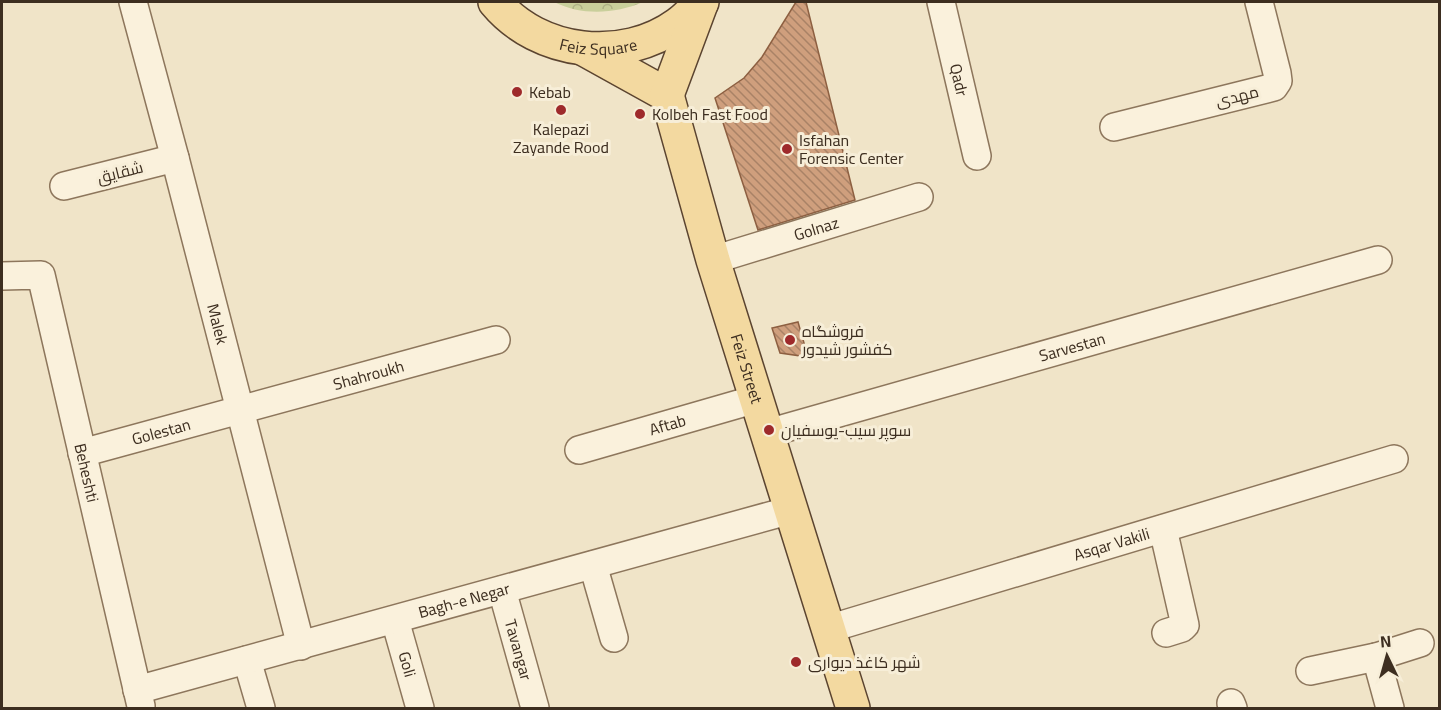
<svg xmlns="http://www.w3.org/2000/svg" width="1441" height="710" viewBox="0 0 1441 710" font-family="Georgia,Cairo,serif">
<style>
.forest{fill:url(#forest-crowns)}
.building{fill:url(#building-back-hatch);stroke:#8d5f41;stroke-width:1.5}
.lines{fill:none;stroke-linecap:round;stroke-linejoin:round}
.minor-casing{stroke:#8d765c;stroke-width:30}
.major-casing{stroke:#5b4430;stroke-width:36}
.minor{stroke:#faf1dc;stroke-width:27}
.major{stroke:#f3d9a0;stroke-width:33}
.poi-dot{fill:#9e2a2b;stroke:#f7eed8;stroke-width:2}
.labels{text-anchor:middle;stroke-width:6;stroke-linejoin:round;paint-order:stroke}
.street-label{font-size:16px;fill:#3d2e20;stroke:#f7eed8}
.poi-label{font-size:16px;fill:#3d2e20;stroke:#f7eed8;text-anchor:start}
</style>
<defs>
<pattern id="forest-crowns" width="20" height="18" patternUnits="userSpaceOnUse" patternTransform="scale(1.5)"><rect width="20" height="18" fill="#c9cf9b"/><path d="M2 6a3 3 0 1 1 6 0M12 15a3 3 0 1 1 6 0" fill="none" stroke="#aeb285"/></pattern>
<pattern id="building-back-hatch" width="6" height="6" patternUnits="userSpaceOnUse" patternTransform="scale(1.5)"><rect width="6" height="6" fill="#cf9f7d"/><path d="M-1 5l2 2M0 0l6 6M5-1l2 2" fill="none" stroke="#a98266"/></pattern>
</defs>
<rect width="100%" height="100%" fill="#f0e4c8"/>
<!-- forest -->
<path class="forest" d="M554,2H643C615,14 582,16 554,2Z"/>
<!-- building -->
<path class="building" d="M796,2H806L855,200L758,230L715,98L744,78L762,57Z
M798,322L808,357L780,353L772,328Z"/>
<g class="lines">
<defs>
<g id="minor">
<path id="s1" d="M133,2L175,158L301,646"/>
<path id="s2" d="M941,2L977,156"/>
<path d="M1114,127L1274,87L1278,81L1277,73L1259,2"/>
<path d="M64,186L175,158"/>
<path id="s3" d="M713,260L919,197"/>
<path id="s4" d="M2,276L41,275L141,706"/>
<path id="s5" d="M768,433L1378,260"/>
<path id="s6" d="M579,450L756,399"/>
<path id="s7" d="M82,453L496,340"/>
<path d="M1163,529L1185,625L1182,628L1166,633"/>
<path d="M593,565L614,638"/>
<path id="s8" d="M502,590L535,708"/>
<path id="s9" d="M395,620L420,708"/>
<path id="s10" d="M828,629L1394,459"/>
<path d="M1376,657L1390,708"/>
<path d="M247,660L261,708"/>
<path d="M1310,671L1376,657L1420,643"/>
<path id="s11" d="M137,690L791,510"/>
<path d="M1231,703L1233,708"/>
</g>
<g id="major">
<path id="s12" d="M495,2C539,55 623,64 678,24C687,18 694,9 702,2"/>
<path d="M584,49L667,95"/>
<path id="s13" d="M667,95L713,260L853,708"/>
<path d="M667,95L701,4"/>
</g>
</defs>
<!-- minor casing -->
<use href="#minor" class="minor-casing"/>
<!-- major casing -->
<use href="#major" class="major-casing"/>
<!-- minor -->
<use href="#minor" class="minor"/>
<!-- major -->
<use href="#major" class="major"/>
</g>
<!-- markers -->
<g class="poi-dot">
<circle cx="517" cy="92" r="6"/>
<circle cx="561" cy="110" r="6"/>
<circle cx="640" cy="114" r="6"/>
<circle cx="787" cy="149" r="6"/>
<circle cx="790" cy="340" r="6"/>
<circle cx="769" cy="430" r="6"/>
<circle cx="796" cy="662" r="6"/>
</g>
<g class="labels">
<!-- street labels -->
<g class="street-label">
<text dy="6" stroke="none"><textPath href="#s12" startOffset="117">Feiz Square</textPath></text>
<text dy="6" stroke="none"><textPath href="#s2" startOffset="80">Qadr</textPath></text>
<text transform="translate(1237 96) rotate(-14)" y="6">مهدی</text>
<text transform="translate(120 172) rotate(-14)" y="6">شقایق</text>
<text dy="6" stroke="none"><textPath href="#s3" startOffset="108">Golnaz</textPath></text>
<text dy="6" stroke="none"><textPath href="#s1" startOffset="333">Malek</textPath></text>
<text dy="6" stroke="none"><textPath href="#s5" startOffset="316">Sarvestan</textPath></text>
<text dy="6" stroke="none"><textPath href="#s13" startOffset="285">Feiz Street</textPath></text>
<text dy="6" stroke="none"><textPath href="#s7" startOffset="297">Shahroukh</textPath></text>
<text dy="6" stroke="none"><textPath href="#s6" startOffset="92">Aftab</textPath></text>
<text dy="6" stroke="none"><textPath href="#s7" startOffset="82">Golestan</textPath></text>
<text dy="6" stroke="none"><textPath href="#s4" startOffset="242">Beheshti</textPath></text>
<text dy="6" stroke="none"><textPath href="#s10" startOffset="296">Asqar Vakili</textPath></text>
<text dy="6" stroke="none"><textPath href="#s11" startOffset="339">Bagh-e Negar</textPath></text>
<text dy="6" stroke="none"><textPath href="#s8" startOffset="62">Tavangar</textPath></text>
<text dy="6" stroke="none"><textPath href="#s9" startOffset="46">Goli</textPath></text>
</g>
<!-- poi labels -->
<g class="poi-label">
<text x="529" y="98">Kebab</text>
<text x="652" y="120">Kolbeh Fast Food</text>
<text x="561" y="135" text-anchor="middle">Kalepazi<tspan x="561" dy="18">Zayande Rood</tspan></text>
<text x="799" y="146">Isfahan<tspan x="799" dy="18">Forensic Center</tspan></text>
<text x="802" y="337">فروشگاه<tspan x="802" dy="18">کفشور شیدور</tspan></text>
<text x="781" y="436">سوپر سیب-یوسفیان</text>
<text x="808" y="668">شهر کاغذ دیواری</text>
</g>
</g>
<!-- border -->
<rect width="1441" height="710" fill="none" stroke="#3d2e20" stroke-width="6"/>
<!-- north arrow -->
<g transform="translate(1387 656) rotate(355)" stroke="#f7eed8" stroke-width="4.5" paint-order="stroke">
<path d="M0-4.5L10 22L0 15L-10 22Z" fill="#3d2e20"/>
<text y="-9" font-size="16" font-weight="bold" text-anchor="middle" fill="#3d2e20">N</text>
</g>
</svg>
